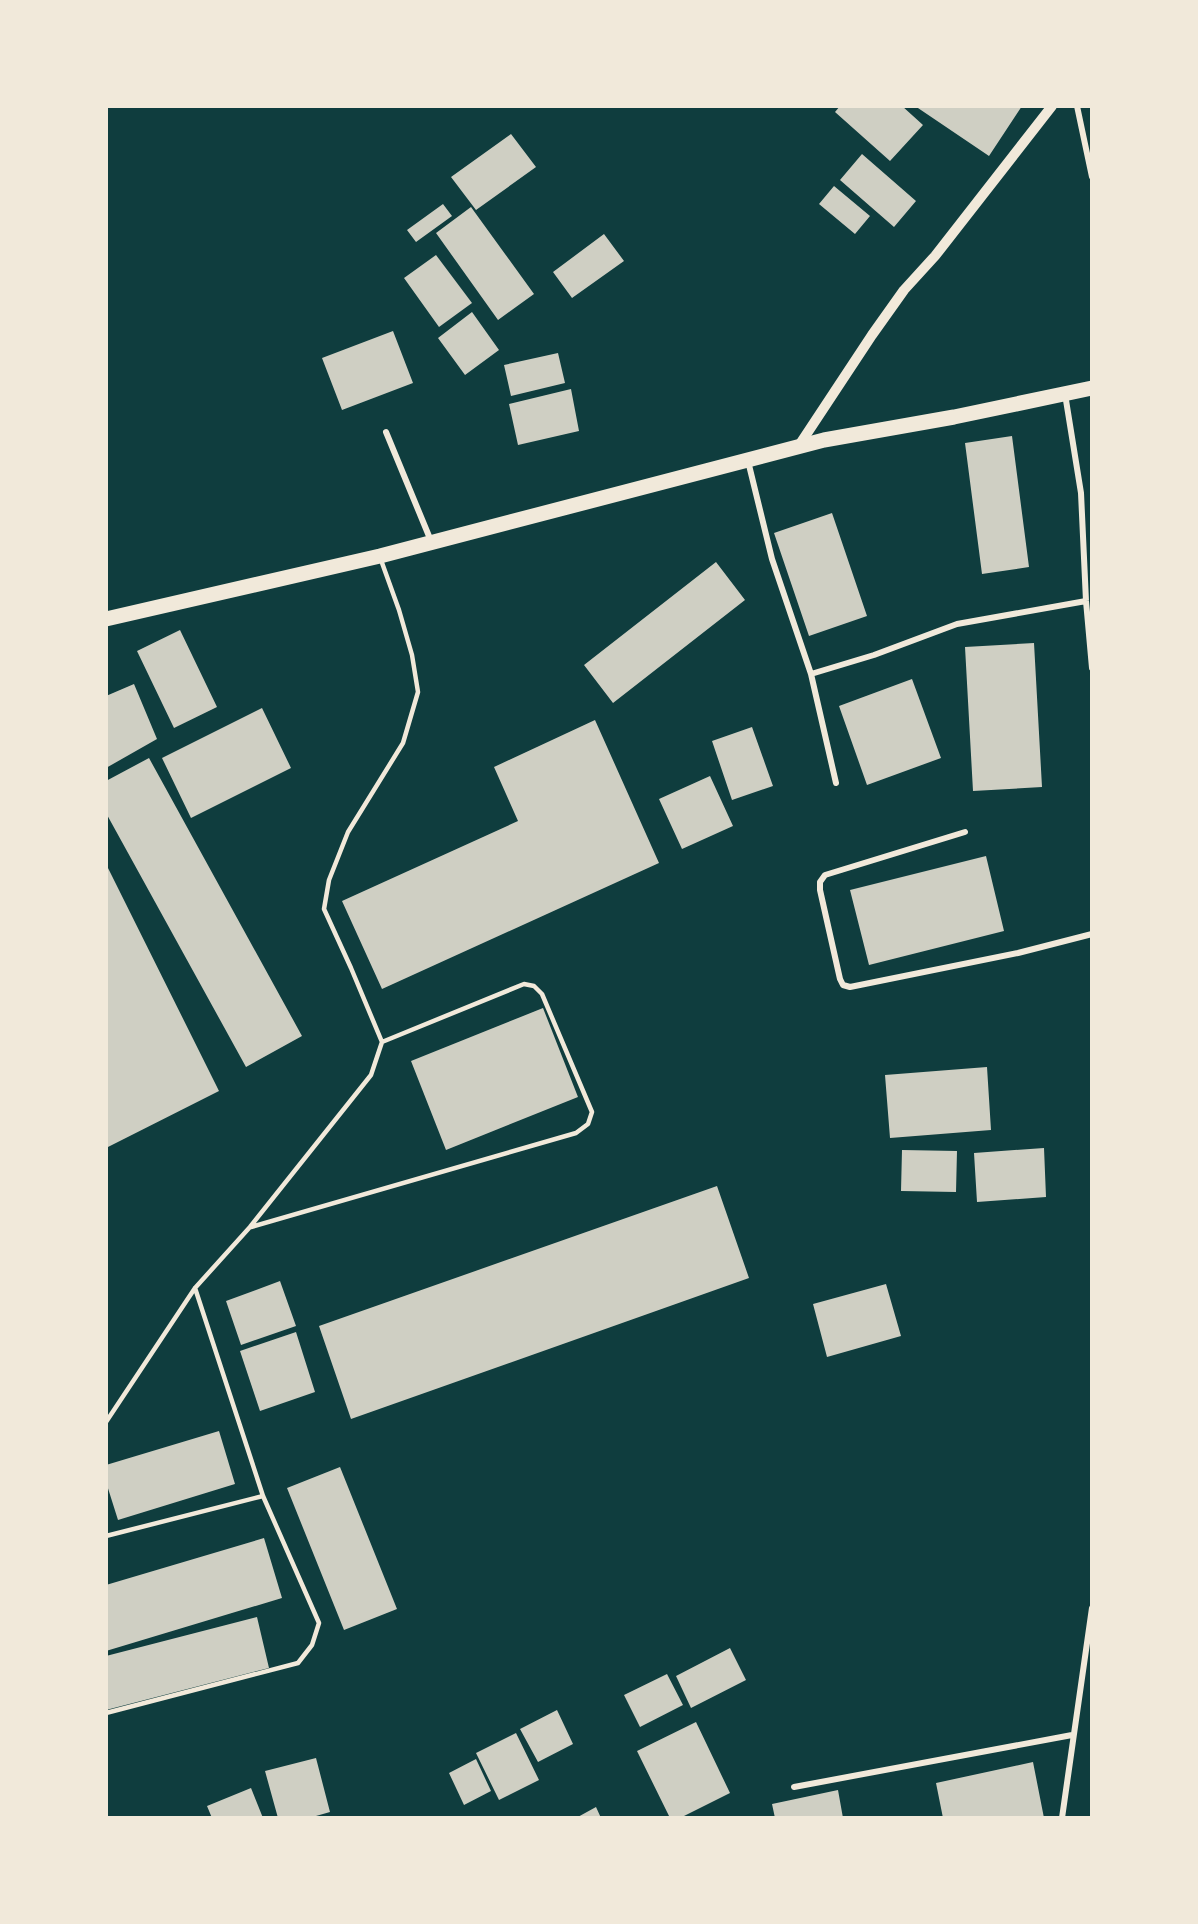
<svg xmlns="http://www.w3.org/2000/svg" width="1198" height="1924" viewBox="0 0 1198 1924" font-family="'Golos Text',sans-serif">
<style>
.building{fill:#cfcfc3}
.lines{fill:none;stroke-linecap:round;stroke-linejoin:round}
.service{stroke:#f1e9da;stroke-width:4.5}
.minor{stroke:#f1e9da;stroke-width:6}
.tertiary{stroke:#f1e9da;stroke-width:10}
.primary{stroke:#f1e9da;stroke-width:15}
</style>
<rect width="100%" height="100%" fill="#0f3d3e"/>
<!-- building -->
<path class="building" d="M840,106H902L923,125L890,161L835,112Z
M915,106H1022L989,156Z
M511,134L536,167L476,210L451,177Z
M862,154L916,201L894,227L840,180Z
M834,186L870,216L855,234L819,204Z
M443,204L452,216L416,242L407,230Z
M471,207L534,294L498,320L436,233Z
M604,234L624,261L572,298L553,272Z
M436,255L472,303L439,327L404,278Z
M472,312L499,350L465,375L438,338Z
M393,331L413,383L342,410L322,358Z
M558,353L565,383L511,396L504,365Z
M571,389L579,431L518,445L509,404Z
M1012,436L1029,567L982,574L965,443Z
M832,513L867,616L809,636L774,533Z
M716,562L745,600L613,703L584,665Z
M180,630L217,707L174,728L137,651Z
M1034,643L1042,787L973,791L965,647Z
M912,679L941,758L867,785L839,706Z
M134,684L157,739L106,768V696Z
M262,708L291,768L191,818L162,758Z
M595,720L659,863L382,989L342,901L518,821L494,767Z
M752,727L773,786L732,800L712,741Z
M149,758L302,1036L246,1067L106,813V781Z
M710,776L733,826L682,849L659,799Z
M986,856L1004,931L869,965L850,890Z
M106,864L219,1091L106,1148Z
M543,1008L578,1097L446,1150L411,1061Z
M987,1067L991,1130L890,1138L885,1075Z
M1044,1148L1046,1197L977,1202L974,1153Z
M902,1150L957,1151L956,1192L901,1191Z
M717,1186L749,1278L351,1419L319,1326Z
M280,1281L296,1326L241,1345L226,1301Z
M886,1284L901,1336L827,1357L813,1304Z
M296,1332L315,1392L260,1411L240,1351Z
M219,1431L235,1484L118,1520L106,1482V1465Z
M340,1467L397,1609L344,1630L287,1488Z
M264,1538L282,1598L106,1651V1585Z
M257,1617L269,1668L106,1710V1656Z
M730,1648L746,1680L691,1708L676,1676Z
M667,1674L683,1705L640,1727L624,1695Z
M557,1710L573,1744L538,1762L520,1729Z
M696,1722L730,1793L680,1818H670L637,1751Z
M516,1733L539,1780L499,1800L476,1753Z
M316,1758L330,1812L309,1818H278L265,1771Z
M476,1759L491,1791L464,1805L449,1773Z
M1033,1762L1044,1818H943L936,1783Z
M251,1788L263,1818H212L207,1806Z
M838,1790L843,1818H775L772,1804Z
M596,1807L601,1818H576Z"/>
<g class="lines">
<!-- service -->
<path class="service" d="M251,1227L576,1133L588,1124L592,1112L542,994L534,986L524,984L382,1042
M106,1422L195,1288L250,1227L371,1075L382,1042L351,968L324,909L329,880L348,832L403,743L418,692L412,655L399,610L381,560
M106,1536L263,1496
M106,1713L298,1663L312,1645L319,1623L263,1496L195,1288"/>
<!-- minor -->
<path class="minor" d="M1077,106L1092,177
M1065,394L1081,493L1086,601L1092,668
M386,432L431,541
M748,461L772,559L811,674L836,783
M811,674L874,655L957,624L1086,601
M965,832L825,875L820,882V890L840,979L843,985L850,987L1018,953L1092,934
M794,1787L1072,1735
M1062,1818L1092,1608"/>
<!-- tertiary -->
<path class="tertiary" d="M798,447L872,335L904,290L935,256L1052,106"/>
<!-- primary -->
<path class="primary" d="M106,619L380,556L824,440L954,417L1092,388"/>
</g>
<!-- border -->
<rect width="1198" height="1924" fill="none" stroke="#f1e9da" stroke-width="216"/>
</svg>
